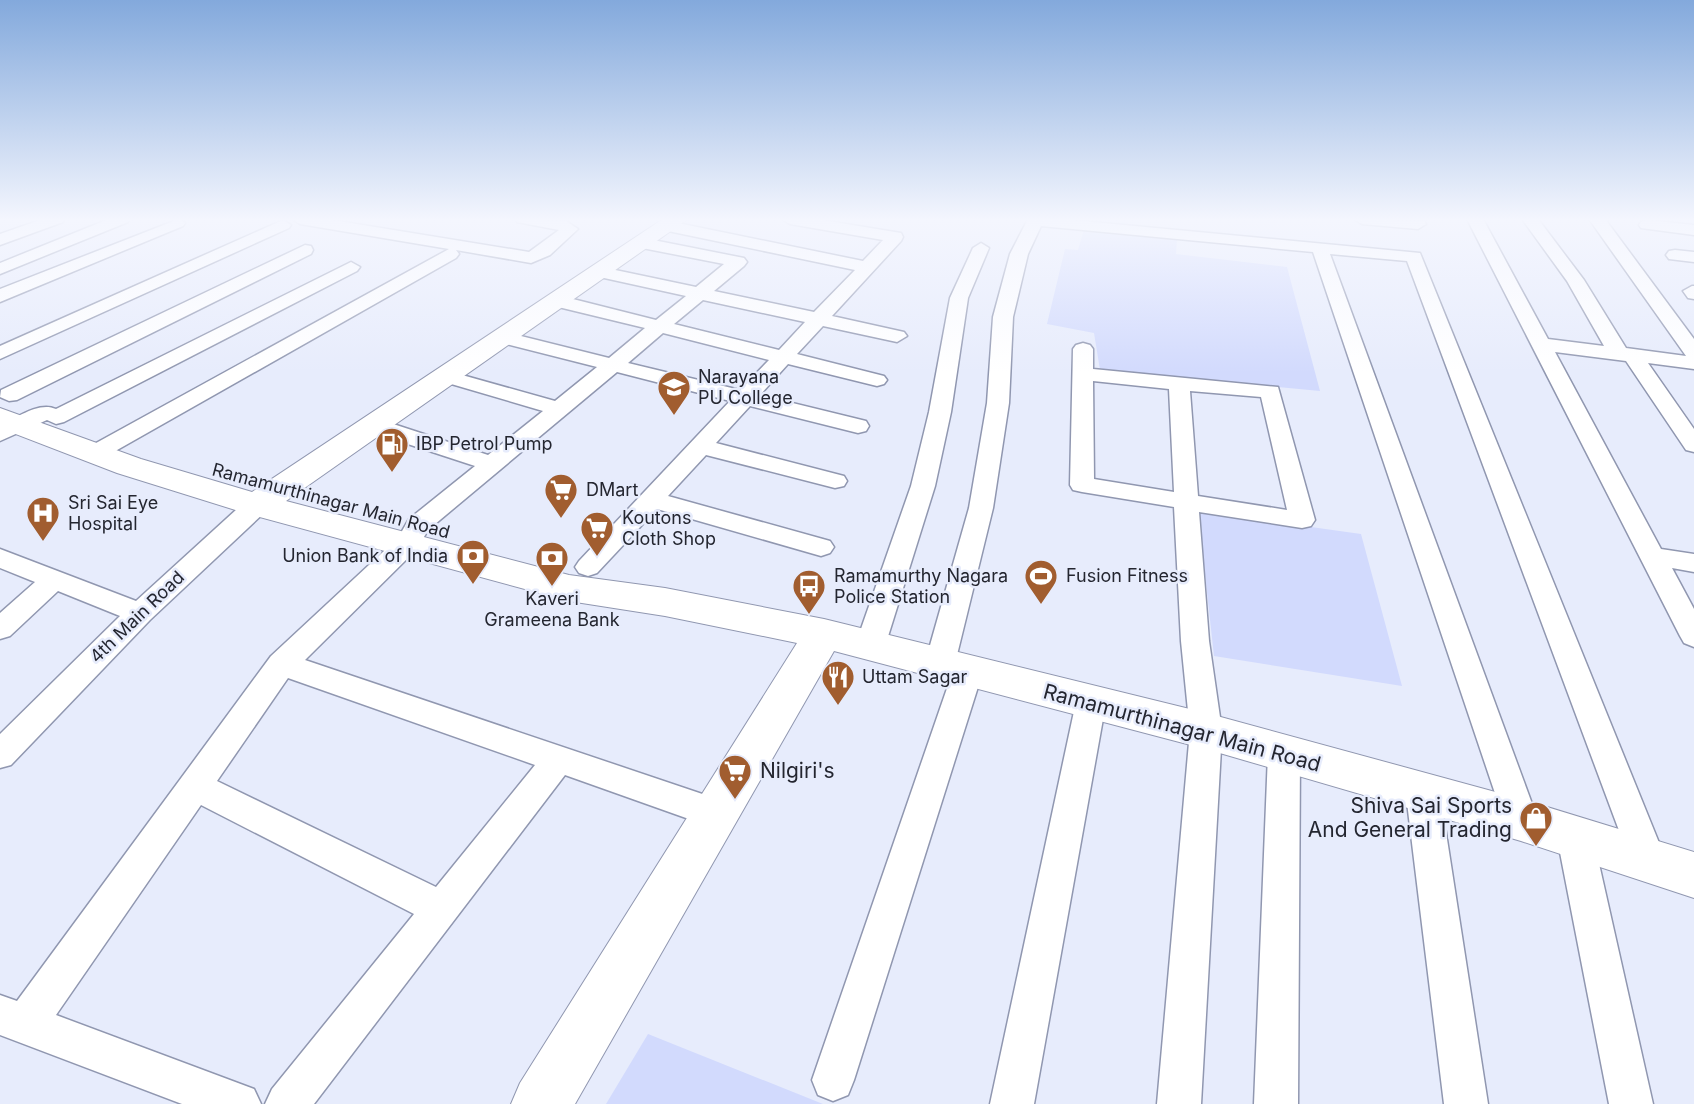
<svg xmlns="http://www.w3.org/2000/svg" width="1694" height="1104" viewBox="0 0 1694 1104" font-family="Inter,sans-serif">
<style>
.green{fill:#d2dafd}
.lines{fill:none;stroke-linecap:round;stroke-linejoin:round}
.street-casing{stroke:#9097b0;stroke-width:3}
.secondary-casing{stroke:#9097b0;stroke-width:2}
.street{fill:#fff;fill-rule:evenodd}
.secondary{fill:#fff;fill-rule:evenodd}
.labels{text-anchor:middle;stroke-width:5;stroke-linejoin:round;paint-order:stroke}
.poi-label{font-size:18px;fill:#242630;stroke:#e7ecfc;text-anchor:start}
.street-label{font-size:18px;fill:#242630;stroke:#e7ecfc}
.near-street-label{font-size:21px;fill:#242630;stroke:#e7ecfc}
.near-poi-label{font-size:21px;fill:#242630;stroke:#e7ecfc;text-anchor:start}
</style>
<rect width="100%" height="100%" fill="#e7ecfc"/>
<!-- green -->
<path class="green" d="M1084,229L1177,239L1176,254L1287,267L1320,391L1100,370L1094,333L1047,324L1065,249L1078,250Z
M1198,511L1361,534L1402,686L1214,656Z
M648,1034L823,1104H824H606Z"/>
<g class="lines">
<defs>
<path id="street" d="M43,219H65L63,222L0,245V234Z
M109,219H130L128,222L0,274V263Z
M179,219L185,223L183,226L0,302V289Z
M292,219H326L529,252L559,230L517,222L515,219L566,221L578,229L550,255L531,263L456,250L459,254L456,258L103,458H87L83,453L87,448L449,249L300,224Z
M782,219H816L901,233L903,237L901,241L832,316L904,332L907,336L897,342L823,326L797,354L884,376L887,380L884,384L877,386L788,364L760,395L866,421L869,426L866,431L858,433L750,406L716,443L844,476L847,481L844,486L835,488L706,455L668,496L830,541L834,547L830,553L821,556L657,509L597,573L588,576L579,573L575,567L579,561L730,401L617,372L428,530L417,549L305,660L729,803L734,814L729,825L717,829L565,775L314,1104H265L272,1089L414,914L201,805L56,1015L254,1089L261,1104H182L0,1035V995L17,1001L271,656L398,538L409,519L475,466L368,431L365,426L368,421H384L488,455L543,411L441,381L438,377L441,373H455L555,401L597,367L498,342L495,338L498,334L505,332L609,358L645,328L550,305L548,301L550,297L557,295L656,320L686,296L595,276L592,272L595,268L601,267L696,287L724,264L637,247L635,243L637,239L643,238L744,258L747,262L744,266L714,291L814,312L855,270L668,231L660,226L662,223L668,221L863,261L883,240L790,224ZM703,300L805,322L779,350L674,324ZM663,333L769,360L740,390L628,363ZM288,678L535,765L436,887L217,781Z
M1028,219H1061L1420,253L1666,860L1661,872L1648,876L1635,872L1630,860L1407,261L1330,254L1538,820L1533,831L1521,835L1509,831L1504,820L1313,252L1041,226L1028,254L1013,317L1009,403L993,508L955,663L950,671L940,674L930,671L925,663L969,508L987,403L993,317L1010,254Z
M1354,219L1424,221L1426,224L1418,229L1362,224Z
M1467,219H1483L1548,339L1604,346L1567,281L1522,219H1538L1584,280L1626,348L1686,356L1589,219H1605L1694,339V369L1648,363L1694,429V452L1686,450L1626,361L1555,352L1661,549L1694,554V572L1672,568L1694,609V647L1684,643L1680,636Z
M283,220L291,225L289,228L0,359V346Z
M1647,220L1694,225V235L1641,228L1639,225L1641,222Z
M981,243L989,248L968,298L951,412L935,486L885,646L880,654L870,657L860,654L855,646L911,486L929,412L950,298L973,248Z
M305,245L311,246L313,250L311,254L17,400L9,401L0,397L1,390Z
M1675,250L1694,252V262L1669,259L1666,255L1669,251Z
M351,262L360,267L357,271L64,422L56,424L47,420L0,441V426C16,418 39,401 56,409Z
M1692,286H1694V299L1688,298L1683,291Z
M1083,343L1090,345L1093,349V369L1278,387L1315,520L1311,526L1302,528L1199,512L1209,641L1222,731L1201,1104H1157L1190,731L1181,641L1174,507L1082,492L1073,490L1070,485L1073,349L1076,345ZM1093,381L1169,389L1174,492L1094,479ZM1190,391L1261,397L1287,510L1198,496Z
M257,497L266,499L269,505L266,511L150,620L11,765L0,768V734L120,616L58,591L10,636L0,639V613L35,582L0,568V549L136,601L248,499Z
M968,660L979,663L983,671L854,1080L848,1095L833,1101L818,1095L812,1080L953,671L957,663Z
M1091,690L1102,693L1106,702L1034,1104H990L1076,702L1080,693Z
M1284,741L1295,744L1300,754L1298,1104H1254L1268,754L1273,744Z
M1423,780L1435,784L1440,794L1488,1104H1444L1406,794L1411,784Z
M1575,821L1587,826L1593,837L1653,1104H1609L1557,837L1563,826Z"/>
<path id="secondary" d="M663,219H688L286,501L569,575L665,588L824,619L1206,713L1521,799L1694,852V898L1521,841L1206,749L834,651L575,1104H511L520,1083L797,643L665,616L569,601L245,513L117,473L0,428V408L141,459L252,492Z"/>
</defs>
<!-- street casing -->
<use href="#street" class="street-casing"/>
<!-- secondary casing -->
<use href="#secondary" class="secondary-casing"/>
<!-- street -->
<use href="#street" class="street"/>
<!-- secondary -->
<use href="#secondary" class="secondary"/>
</g>
<!-- sky -->
<linearGradient id="sky" x2="0" y2="1"><stop stop-color="#83a9dc"/><stop offset="0.59" stop-color="#f4f6fe"/><stop offset="1" stop-color="#f4f6fe" stop-opacity="0"/></linearGradient>
<rect width="1694" height="373" fill="url(#sky)"/>
<!-- icons -->
<defs>
<symbol id="school-pin" viewBox="-11 -11 22 30"><path d="M0 17L-7.5 6A9.5 9.5 0 1 1 7.5 6Z" fill="#a15d2f" stroke="#e7ecfc"/><path d="M0-5L7-2L0 1L-7-2ZM-4 1L0 2.5L4 1V4Q0 6-4 4Z" fill="#fff"/></symbol>
<symbol id="fuel-pin" viewBox="-11 -11 22 30"><path d="M0 17L-7.5 6A9.5 9.5 0 1 1 7.5 6Z" fill="#a15d2f" stroke="#e7ecfc"/><path d="M-5.5-6h7V0h2V4h1.3V-2.5L3-4.5l.8-.8L6-3V5H2.5V1h-1V6h-7ZM-4.2-4.7v3.2H.2V-4.7Z" fill="#fff"/></symbol>
<symbol id="supermarket-pin" viewBox="-11 -11 22 30"><path d="M0 17L-7.5 6A9.5 9.5 0 1 1 7.5 6Z" fill="#a15d2f" stroke="#e7ecfc"/><path d="M-6-5.5h2.5l.6 2H6L4.5 2H-2.5L-4.4-4H-6ZM-1.5 3.2a1.3 1.3 0 1 0 .1 0ZM3 3.2a1.3 1.3 0 1 0 .1 0Z" fill="#fff"/></symbol>
<symbol id="hospital-pin" viewBox="-11 -11 22 30"><path d="M0 17L-7.5 6A9.5 9.5 0 1 1 7.5 6Z" fill="#a15d2f" stroke="#e7ecfc"/><path d="M-5-5h3v3.5h4V-5h3V5h-3V1.5h-4V5h-3Z" fill="#fff"/></symbol>
<symbol id="bank-pin" viewBox="-11 -11 22 30"><path d="M0 17L-7.5 6A9.5 9.5 0 1 1 7.5 6Z" fill="#a15d2f" stroke="#e7ecfc"/><path d="M-6-4H6V4H-6ZM0-2.3a2.3 2.3 0 1 0 0 4.6a2.3 2.3 0 1 0 0-4.6Z" fill="#fff"/></symbol>
<symbol id="stadium-pin" viewBox="-11 -11 22 30"><path d="M0 17L-7.5 6A9.5 9.5 0 1 1 7.5 6Z" fill="#a15d2f" stroke="#e7ecfc"/><path d="M0-5a6.5 5 0 1 0 0 10a6.5 5 0 1 0 0-10ZM-3.5-1.8h7v3.6h-7Z" fill="#fff"/></symbol>
<symbol id="bus-pin" viewBox="-11 -11 22 30"><path d="M0 17L-7.5 6A9.5 9.5 0 1 1 7.5 6Z" fill="#a15d2f" stroke="#e7ecfc"/><path d="M-5-6H5V4H4V6H2V4H-2V6H-4V4H-5ZM-3.5-4V0h7V-4ZM-3.5 1.2v1.5H-2V1.2ZM2 1.2v1.5H3.5V1.2Z" fill="#fff"/></symbol>
<symbol id="restaurant-pin" viewBox="-11 -11 22 30"><path d="M0 17L-7.5 6A9.5 9.5 0 1 1 7.5 6Z" fill="#a15d2f" stroke="#e7ecfc"/><path d="M-5-6h1v4h1v-4h1v4h1v-4h1v5L-1.5 .5V6h-2V.5L-5-1ZM5-6V6H3V1.5H1.5Q1.5-4 5-6Z" fill="#fff"/></symbol>
<symbol id="shop-pin" viewBox="-11 -11 22 30"><path d="M0 17L-7.5 6A9.5 9.5 0 1 1 7.5 6Z" fill="#a15d2f" stroke="#e7ecfc"/><path d="M-5-2.5h2.3a2.7 3.5 0 0 1 5.4 0H5L5.5 6h-11ZM-1.5-2.5h3a1.5 2.3 0 0 0-3 0Z" fill="#fff"/></symbol>
</defs>
<g fill-rule="evenodd">
<use href="#school-pin" x="655" y="368" width="38" height="52"/>
<use href="#fuel-pin" x="373" y="425" width="38" height="52"/>
<use href="#supermarket-pin" x="542" y="471" width="38" height="52"/>
<use href="#hospital-pin" x="24" y="494" width="38" height="52"/>
<use href="#supermarket-pin" x="578" y="509" width="38" height="52"/>
<use href="#bank-pin" x="454" y="537" width="38" height="52"/>
<use href="#bank-pin" x="533" y="539" width="38" height="52"/>
<use href="#stadium-pin" x="1022" y="557" width="38" height="52"/>
<use href="#bus-pin" x="790" y="567" width="38" height="52"/>
<use href="#restaurant-pin" x="819" y="658" width="38" height="52"/>
<use href="#supermarket-pin" x="716" y="752" width="38" height="52"/>
<use href="#shop-pin" x="1517" y="799" width="38" height="52"/>
</g>
<g class="labels">
<!-- poi labels -->
<g class="poi-label">
<text x="698" y="383">Narayana<tspan x="698" dy="21">PU College</tspan></text>
<text x="416" y="450">IBP Petrol Pump</text>
<text x="586" y="496">DMart</text>
<text x="68" y="509">Sri Sai Eye<tspan x="68" dy="21">Hospital</tspan></text>
<text x="622" y="524">Koutons<tspan x="622" dy="21">Cloth Shop</tspan></text>
<text x="448" y="562" text-anchor="end">Union Bank of India</text>
<text x="834" y="582">Ramamurthy Nagara<tspan x="834" dy="21">Police Station</tspan></text>
<text x="1066" y="582">Fusion Fitness</text>
<text x="552" y="605" text-anchor="middle">Kaveri<tspan x="552" dy="21">Grameena Bank</tspan></text>
<text x="862" y="683">Uttam Sagar</text>
</g>
<!-- street labels -->
<g class="street-label">
<text transform="translate(331 501) rotate(15)" y="6">Ramamurthinagar Main Road</text>
<text transform="translate(137 617) rotate(-44)" y="6">4th Main Road</text>
</g>
<!-- near-street labels -->
<g class="near-street-label">
<text transform="translate(1182 728) rotate(15)" y="7">Ramamurthinagar Main Road</text>
</g>
<!-- near-poi labels -->
<g class="near-poi-label">
<text x="760" y="778">Nilgiri's</text>
<text x="1512" y="813" text-anchor="end">Shiva Sai Sports<tspan x="1512" dy="24">And General Trading</tspan></text>
</g>
</g>
</svg>
